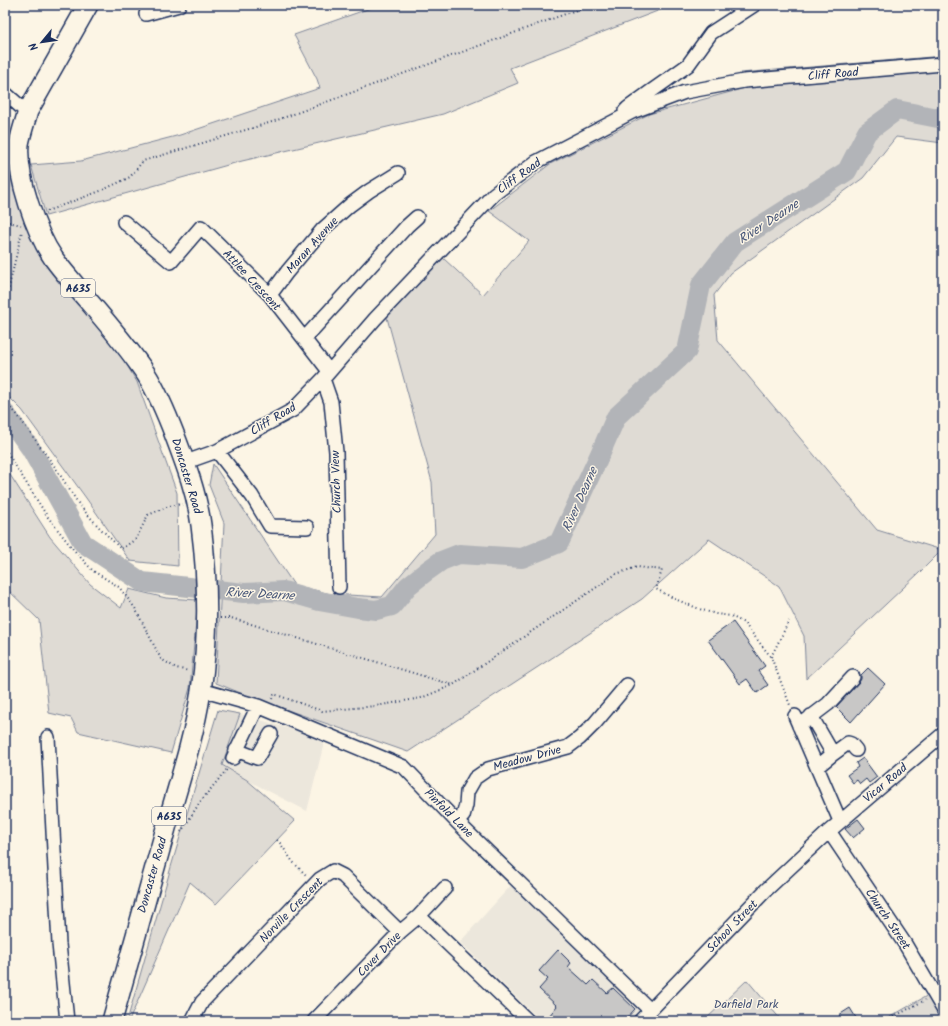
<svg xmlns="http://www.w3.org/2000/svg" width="948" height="1026" viewBox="0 0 948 1026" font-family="Kalam,sans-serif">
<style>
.built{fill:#ece7dc}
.green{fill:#dfdbd4;stroke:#7d8599}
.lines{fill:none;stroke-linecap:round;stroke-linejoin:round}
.river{stroke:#b2b4b8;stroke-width:20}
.building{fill:#c8c7c6;stroke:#1b2f5e}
.minor-casing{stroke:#1b2f5e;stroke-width:16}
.highway-casing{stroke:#1b2f5e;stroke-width:22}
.path{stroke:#1b2f5e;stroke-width:2;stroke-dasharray:1 3;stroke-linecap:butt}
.minor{stroke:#fcf5e5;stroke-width:13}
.highway{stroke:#fcf5e5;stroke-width:19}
.labels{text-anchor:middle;stroke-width:3;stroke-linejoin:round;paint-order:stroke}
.shield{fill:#fcf5e5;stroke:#5e6a86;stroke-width:1}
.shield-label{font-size:11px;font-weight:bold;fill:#1b2f5e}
.street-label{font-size:12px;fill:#1b2f5e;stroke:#fcf5e5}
.park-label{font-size:12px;fill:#425176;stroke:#fcf5e5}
.water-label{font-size:13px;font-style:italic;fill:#485779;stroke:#fcf5e5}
</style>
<rect width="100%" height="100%" fill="#fcf5e5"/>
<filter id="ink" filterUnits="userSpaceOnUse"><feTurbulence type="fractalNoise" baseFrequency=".025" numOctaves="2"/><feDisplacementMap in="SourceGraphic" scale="8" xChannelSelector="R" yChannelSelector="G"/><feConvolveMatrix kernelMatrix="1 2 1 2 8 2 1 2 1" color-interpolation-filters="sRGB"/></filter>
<g filter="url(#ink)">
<!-- built -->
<path class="built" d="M240,714L325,739L307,811L247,780L222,765Z
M514,882L639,1006V1010L630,1021H541L460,942Z"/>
<!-- green -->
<path class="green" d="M379,5H673L510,68L518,83L443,114L242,161L46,216L31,165L81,161L180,135L320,88L317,79L294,35Z
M943,56V143L896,137L863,178L731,273L714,295L718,340L877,530L942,550L919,573L806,679L804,636L779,586L709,539L642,599L408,752L253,698L216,683L224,523L209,485L213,464L294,585L331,594L382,597L435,534L432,482L386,314L443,258L483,295L529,241L489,211L550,164L649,114L749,87L740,73Z
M5,165H12L31,227L110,337L137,382L177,493L178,566L130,561L86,498L22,410L5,393Z
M5,467L50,537L90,584L121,608L129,589L166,598L198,600L190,688L171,753L78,732L71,718L49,713L39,620L5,587Z
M218,710L240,714L222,765L247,780L295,821L216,904L190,882L129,1021H127L171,867Z
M747,980L782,1021H704Z
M930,994L942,1021H883Z"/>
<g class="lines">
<!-- river -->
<path class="river" d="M5,413L31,449L83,543L142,582L244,593L284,591L319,601L358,608L376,610L392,606L408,586L427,571L441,561L459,554L522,558L559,543L600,454L616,417L687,351L701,285L735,242L847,171L867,132L897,110L943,119"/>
</g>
<!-- building -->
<path class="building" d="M733,622L765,666L758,671L768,685L757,693L747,679L740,684L708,640Z
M868,668L885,684L851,722L836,707L859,682L861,679V675Z
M863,758L877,777L869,783L866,779L860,784L857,780L853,783L847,775L858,767L856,763Z
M858,819L865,828L853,838L845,829Z
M558,950L571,963L568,967L588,985L593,980L607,993L613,988L635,1009L624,1021H554L549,1016L557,1006L539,989L548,979L539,971Z
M850,1008L858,1021H843L839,1015Z"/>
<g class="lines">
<defs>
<path id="minor" d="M146,14L179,5
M5,93L22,108L28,111
M625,111L628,108L650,92L667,80L688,65L711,33L754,5
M124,222L171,262L201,227L270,295L329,371
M270,295L287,272L323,229L350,205L369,191L398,173
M304,339L407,226L417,217
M323,379L331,402L336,452L339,587
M217,451L252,496L270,526L307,527
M186,462L217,451L293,410L323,379L375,319L494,194L536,162L632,112L685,92L744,81L943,64
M201,690L258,706L404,767L457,822L650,1010
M795,716L840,821
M811,716L833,754L817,767
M799,726L828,704L853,677
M48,737L59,944L67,1021
M236,750L257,758L271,734
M833,754L848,743L851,744L856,750
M233,758L258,706
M457,822L463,816L466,805L467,792L475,778L488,769L568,747L580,738L595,723L627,685
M827,833L833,837L905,944L943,1009
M419,916L528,1021
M192,1021L202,1002L320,879L333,871L343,876L400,932
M314,1021L400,932L419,916L445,888
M640,1021L766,890L827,833L943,734"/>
<path id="highway" d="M88,5L28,111C25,122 21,133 19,144C16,176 36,233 54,259C62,270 71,280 79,290C102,317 126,344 146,374C158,393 167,415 175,436C186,465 197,494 201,525C208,579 209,636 201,691C194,737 179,783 166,828C148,892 130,957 112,1021"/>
</defs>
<!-- minor casing -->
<use href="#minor" class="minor-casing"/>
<!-- highway casing -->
<use href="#highway" class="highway-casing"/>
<!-- path -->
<path class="path" d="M47,211L103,190L130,177L143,161L272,122L579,9L588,5
M5,221L21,225
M5,304L22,231
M5,403L16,413L55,467L80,506L98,526L121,549L136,539L148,515L169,506L183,504
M5,449L47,516L73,549L93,571L119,587L135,608L161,659L176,668L189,671
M220,618H231L453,685L616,574L637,567L662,570L656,589L675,599L702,610L716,614L731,616L744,623L771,657L790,705
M771,657L789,621
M272,699L274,694L322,711L376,706L421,698L453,685
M181,832L200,802L228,768
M277,840L280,843L293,862L307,876
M659,1017L664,1021
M886,1021L925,1000"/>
<!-- minor -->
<use href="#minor" class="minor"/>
<!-- highway -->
<use href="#highway" class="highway"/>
</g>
</g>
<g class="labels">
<!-- shield labels -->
<g class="shield">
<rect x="61" y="279" width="34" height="18" rx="3"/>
<rect x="152" y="807" width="34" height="18" rx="3"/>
</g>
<g class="shield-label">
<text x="78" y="292">A635</text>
<text x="169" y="820">A635</text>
</g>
<!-- street labels -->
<g class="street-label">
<text transform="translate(833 74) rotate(-5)" y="4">Cliff Road</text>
<text transform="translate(519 176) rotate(-36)" y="4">Cliff Road</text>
<text transform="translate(312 245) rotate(-48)" y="4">Maran Avenue</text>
<text transform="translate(252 280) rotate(47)" y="4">Attlee Crescent</text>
<text transform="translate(273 419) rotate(-31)" y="4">Cliff Road</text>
<text transform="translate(187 476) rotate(73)" y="4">Doncaster Road</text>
<text transform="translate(336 482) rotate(-92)" y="4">Church View</text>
<text transform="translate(527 758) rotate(-15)" y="4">Meadow Drive</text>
<text transform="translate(885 783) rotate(-40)" y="4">Vicar Road</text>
<text transform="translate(449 813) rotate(45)" y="4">Pinfold Lane</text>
<text transform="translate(152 875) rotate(-74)" y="4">Doncaster Road</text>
<text transform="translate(291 910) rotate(-46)" y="4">Norville Crescent</text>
<text transform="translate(888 919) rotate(56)" y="4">Church Street</text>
<text transform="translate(732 926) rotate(-46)" y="4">School Street</text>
<text transform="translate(379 954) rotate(-46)" y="4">Cover Drive</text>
</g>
<!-- park labels -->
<g class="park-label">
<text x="746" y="1008">Darfield Park</text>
</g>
<!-- water labels -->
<g class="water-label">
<text transform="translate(768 221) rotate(-33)" y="5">River Dearne</text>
<text transform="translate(579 499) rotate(-66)" y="5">River Dearne</text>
<text transform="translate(260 593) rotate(3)" y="5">River Dearne</text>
</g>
</g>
<!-- margin -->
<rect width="948" height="1026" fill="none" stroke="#fcf5e5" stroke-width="20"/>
<rect x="10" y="10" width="928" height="1006" fill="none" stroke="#1b2f5e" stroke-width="1.5" filter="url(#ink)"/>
<!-- north arrow -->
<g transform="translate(42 42) rotate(241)" stroke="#fcf5e5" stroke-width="3" paint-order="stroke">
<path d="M0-3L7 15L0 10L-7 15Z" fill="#1b2f5e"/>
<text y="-6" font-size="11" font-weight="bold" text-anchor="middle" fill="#1b2f5e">N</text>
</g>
</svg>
